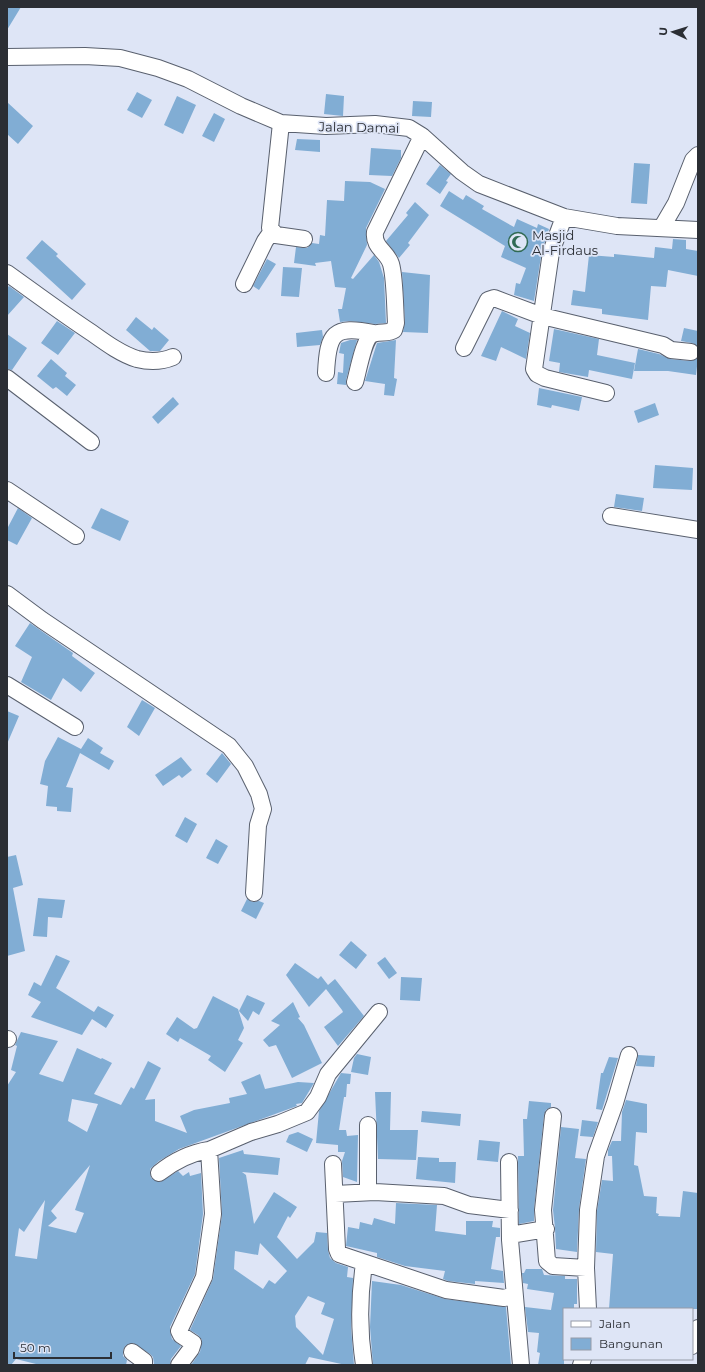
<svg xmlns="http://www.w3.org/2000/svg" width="705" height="1372" viewBox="0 0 705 1372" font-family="Montserrat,sans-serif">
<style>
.building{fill:#81add4;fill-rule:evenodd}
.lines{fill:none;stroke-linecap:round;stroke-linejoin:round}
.minor-casing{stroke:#59606e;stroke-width:18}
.minor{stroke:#fff;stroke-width:16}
.labels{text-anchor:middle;stroke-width:3.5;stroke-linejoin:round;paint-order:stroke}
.street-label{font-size:13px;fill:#2b2e34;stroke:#dee5f6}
.poi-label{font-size:13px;fill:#2b2e34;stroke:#dee5f6;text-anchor:start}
</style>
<rect width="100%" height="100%" fill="#dee5f6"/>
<!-- building -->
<path class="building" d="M7,7H21L7,30Z
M137,92L152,100L142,118L127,110Z
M326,94L344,96L343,116L324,114Z
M177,96L196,105L183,134L164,125Z
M413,101L432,102L431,117L412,116Z
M7,102L33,126L18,144L7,134Z
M214,113L225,119L214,142L202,136Z
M297,139L320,140V152L295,150Z
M371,148L401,150V158L392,176L369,175Z
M634,163L650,164L647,204L631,203Z
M440,165L451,174L446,181L448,182L440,194L426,184Z
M345,181L370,182L385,189L366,228L367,245L351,278L353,279L374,255L379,262L384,278L386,323L375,324L350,321L340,322L338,309H342L346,288L335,287L331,261L315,263L316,266L294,263L296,247L307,248L312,243L319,244L320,235L325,236L327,200L344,201Z
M449,191L463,200L466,195L484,206L482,209L514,227L517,219L537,228L538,224L549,229L542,250L534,301L514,295L516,283L520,284L526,268L501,257L505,246L440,206Z
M415,202L429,215L408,243L410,245L399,258L386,241L408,215L406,213Z
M673,239L686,240V249L698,251V276L668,270L666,287L651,286L648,320L602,314V309L571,305L573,290L585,292L589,255L614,257V254L654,258L655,247L672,249Z
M42,240L58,254L56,256L86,284L72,300L26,258Z
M267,259L276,264L259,290L253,286Z
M283,267L302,268L299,297L281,296Z
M402,272L430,275L428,333L403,332L405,322Z
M9,286L24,297L7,316V288Z
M502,311L518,319L515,326L530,333L526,359L501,347L496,361L481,356Z
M136,317L152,330L154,327L169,340L160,351H150L126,330Z
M57,321L75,333L58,355L41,343Z
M684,328L698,331V346L692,343L681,341Z
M554,329L599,339L597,355L635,363L632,379L589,370L588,377L559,372L560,363L549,361Z
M322,330L323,337L320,345L297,347L296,333Z
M7,334L27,348L12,370L7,369Z
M350,340H357L346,380V385L337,384L338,372L343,373L344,354L339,353L341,343Z
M396,340L394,378L397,379L394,396L384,395L385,384L365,381L377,343Z
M638,349L659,354L670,359L690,361L698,358L696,375L668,371H634Z
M51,359L67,373L65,376L76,385L67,396L56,387L53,389L37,376Z
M539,388L582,397L579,411L552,405L551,408L537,405Z
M173,397L179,404L158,424L152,417Z
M655,403L659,415L638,423L634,411Z
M655,465L693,468L692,490L653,488Z
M616,494L644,498L642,511L614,507Z
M18,508L32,518L17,545L7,540V529Z
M101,508L129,521L120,541L91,528Z
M30,623L73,653L72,656L95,673L81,692L63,678L51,700L21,682L32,657L15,646Z
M142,700L155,708L139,736L127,727Z
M7,711L19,716L7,744Z
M58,737L81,749L88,738L103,748L100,753L114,761L109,770L80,753L66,787L73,788L71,812L57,811V807L46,806L48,786L40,784L45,761Z
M222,753L231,764L217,783L206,774Z
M181,757L192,770L182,778L179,775L163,786L155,775Z
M185,817L197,824L187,843L175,836Z
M216,839L228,846L218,864L206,858Z
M16,855L23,885L13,888L25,951L7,956V857Z
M38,898L65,900L62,918L48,917L47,937L33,936Z
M247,899L253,902L259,901L264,903L256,919L241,911Z
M351,941L367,955L356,969L339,955Z
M56,955L70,961L56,988L94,1012L98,1006L114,1015L106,1028L92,1019L82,1035L31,1017L41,1002L28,995L34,982L41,986Z
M385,957L397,973L389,979L377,963Z
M295,963L318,979L321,976L328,985L335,979L364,1016L338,1046L324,1027L343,1012L342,1010L326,989L309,1007L286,975Z
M401,977L422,978L420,1001L400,1000Z
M247,995L265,1003L259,1015L253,1011L248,1021L239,1011Z
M213,996L238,1009L244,1028L238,1040L243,1043L225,1072L208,1060L211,1056L180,1038L178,1042L166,1034L177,1017L194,1029L197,1028Z
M293,1002L300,1017L298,1018L304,1025L322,1063L292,1078L276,1045L269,1047L263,1040L280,1025L271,1021Z
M21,1032L58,1041L39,1074L63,1082L77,1048L101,1059L102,1058L112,1063L94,1094L121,1105L131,1087L134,1089L148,1061L161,1068L145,1100L155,1099V1121L187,1133L180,1116L194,1110L230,1103L229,1098L247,1094L241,1082L260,1074L265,1089L298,1082L314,1083L302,1103L296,1104L297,1106L179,1149L159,1161L150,1169L151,1178L160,1182L178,1171L183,1176L189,1172L190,1176L201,1173L203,1214L195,1274L170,1327V1331L172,1339L181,1346L171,1359L170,1365L154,1364L153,1357L150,1354L133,1343L125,1346L123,1350V1356L127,1360L126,1365H40L16,1359L11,1365H7V1086L16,1072L11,1070L17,1046L15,1045ZM72,1099L98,1104L87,1132L68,1121ZM90,1165L75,1210L84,1213L76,1233L48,1226L57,1218L51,1211ZM45,1200L37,1259L15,1256L19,1228L24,1232Z
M357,1054L371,1057L368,1075L351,1072L354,1058Z
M638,1055L655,1056L654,1067L636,1066Z
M609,1057L618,1058L602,1110L596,1109L601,1073H603Z
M341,1073L351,1074L350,1084H347L346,1097H344L339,1130H346L347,1136L358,1135L357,1182L343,1177L342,1161L345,1152H338V1145L316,1143L319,1111Z
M375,1092H391L390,1130H418L416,1160L378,1159Z
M626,1100L647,1104V1133L636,1132L634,1165L638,1166L644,1196L657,1197L656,1213L659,1214L658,1216L680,1217L683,1191L698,1193V1309H609L613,1254L596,1252L597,1211L602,1180L613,1181L612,1156H608V1150L612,1141H621L622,1112Z
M529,1101L551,1103V1107L546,1110L544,1115L534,1209V1221L519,1224L518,1156H524L523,1119H527Z
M422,1111L461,1114L460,1126L421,1122Z
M582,1120L598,1122L593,1137L580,1136Z
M561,1127L579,1129L575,1158L586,1159L579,1209L577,1252L556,1249L555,1228L553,1210Z
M298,1132L313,1139L307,1152L286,1142L289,1135Z
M479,1140L500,1142L498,1162L477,1160Z
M243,1150L244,1154L280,1158L278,1175L242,1172L246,1175L254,1224L274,1192L297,1207L290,1218L288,1216L277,1237L297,1259L314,1242L316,1232L327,1233L328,1250L330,1258L336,1263L348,1267L347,1277L353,1278L351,1327L354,1365H346L309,1357L305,1365H191L200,1352L202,1340L198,1335L190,1330L213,1279L222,1215L219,1158ZM260,1243L287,1271L275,1284L269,1280L263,1289L234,1269L235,1251L258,1255ZM308,1296L325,1303L321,1314L334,1319L323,1355L296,1327L295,1316Z
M418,1157L439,1158V1162H456L455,1183L416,1179Z
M396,1203L437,1205L435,1231L466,1235V1221H493L492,1227L500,1228V1237H496L491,1269L503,1271L504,1283L475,1281V1284L448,1281L443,1279L445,1271L405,1266L377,1257V1253L346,1246L348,1227L359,1229L360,1222L372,1225L374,1218L395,1224Z
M526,1269H542L544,1275L565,1276V1279H577V1304H574V1309L564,1308V1365H538L540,1353L537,1352L539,1333L528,1332L525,1307L551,1310L554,1293L527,1289L528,1284L523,1283L522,1273H524Z
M372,1281L401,1285L445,1299L506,1307L511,1365H373L370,1327Z"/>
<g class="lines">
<defs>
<path id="minor" d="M7,57L85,56L120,58L158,68L188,79L241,106L281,123L326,126L375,124L409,128L422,136L462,172L479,184L564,217L617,226L698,230
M281,123L270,228L276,235L304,239
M564,217L551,252L534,369L537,374L545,378L606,393
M662,227L676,203L693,160L698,155
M7,273C35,293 63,314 92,333C106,343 121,354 137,359C149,362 161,362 173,357
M244,284L265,241L272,231
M464,348L488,300L494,298L542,316L663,345L671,350L691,352
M326,373C328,333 333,325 374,333
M7,378L91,442
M355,382C358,372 364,337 373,334C380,331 388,334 394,330L396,323C395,308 395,278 391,264C387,251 373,248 375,232L422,136
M7,490L76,536
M611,516L698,530
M7,594L42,620L229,746L245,766L259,794L263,809L258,825L254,893
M7,685L75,727
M7,1039H8
M553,1116L543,1210L547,1261L553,1266L586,1268
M368,1125V1192
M209,1150L251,1132L278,1124L307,1112L318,1097L328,1074L379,1012
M509,1162L510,1240L521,1365
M333,1164L337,1249L339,1254L446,1290L504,1298L514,1295
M159,1173C174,1161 190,1153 209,1150L213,1214L204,1277L179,1331L181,1335L193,1343L191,1349L179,1365
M335,1194L375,1192L444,1196L469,1205L510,1210
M510,1235L546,1229
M364,1264C359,1297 359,1332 364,1365
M588,1309L586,1268L588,1210L596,1156L615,1103L629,1055
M692,1346L698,1328
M132,1352L144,1361V1365
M581,1365L583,1359"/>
</defs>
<!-- minor casing -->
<use href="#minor" class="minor-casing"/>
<!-- minor -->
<use href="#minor" class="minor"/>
</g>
<!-- icons -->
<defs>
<symbol id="mosque-ring" viewBox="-11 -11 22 22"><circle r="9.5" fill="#dee5f6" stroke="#306a54" stroke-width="1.5"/><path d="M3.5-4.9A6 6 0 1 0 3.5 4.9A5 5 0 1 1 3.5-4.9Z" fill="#306a54"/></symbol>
</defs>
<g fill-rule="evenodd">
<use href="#mosque-ring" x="507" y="231" width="22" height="22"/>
</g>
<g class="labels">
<!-- street labels -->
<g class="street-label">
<text transform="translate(359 127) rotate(1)" y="5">Jalan Damai</text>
</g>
<!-- poi labels -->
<g class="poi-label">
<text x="532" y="240">Masjid<tspan x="532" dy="15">Al-Firdaus</tspan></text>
</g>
</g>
<!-- border -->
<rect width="705" height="1372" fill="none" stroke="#2b2e34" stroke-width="16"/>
<!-- legend -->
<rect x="563" y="1308" width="130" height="52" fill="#dee5f6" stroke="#969ca8"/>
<rect x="571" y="1321" width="20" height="6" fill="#ffffff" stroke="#969ca8"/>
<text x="599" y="1328" font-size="12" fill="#2b2e34">Jalan</text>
<rect x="571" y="1338" width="20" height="12" fill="#81add4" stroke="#969ca8"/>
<text x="599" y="1348" font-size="12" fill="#2b2e34">Bangunan</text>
<!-- north arrow -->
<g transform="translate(673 32) rotate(274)" stroke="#dee5f6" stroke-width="3" paint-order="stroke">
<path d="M0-3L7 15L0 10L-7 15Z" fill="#2b2e34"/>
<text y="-6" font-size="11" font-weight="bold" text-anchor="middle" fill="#2b2e34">U</text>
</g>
<!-- scale -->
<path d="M14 1352v6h97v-6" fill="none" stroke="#2b2e34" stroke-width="2"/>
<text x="20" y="1352" font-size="12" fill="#2b2e34" stroke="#dee5f6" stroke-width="3" paint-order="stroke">50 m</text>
</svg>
